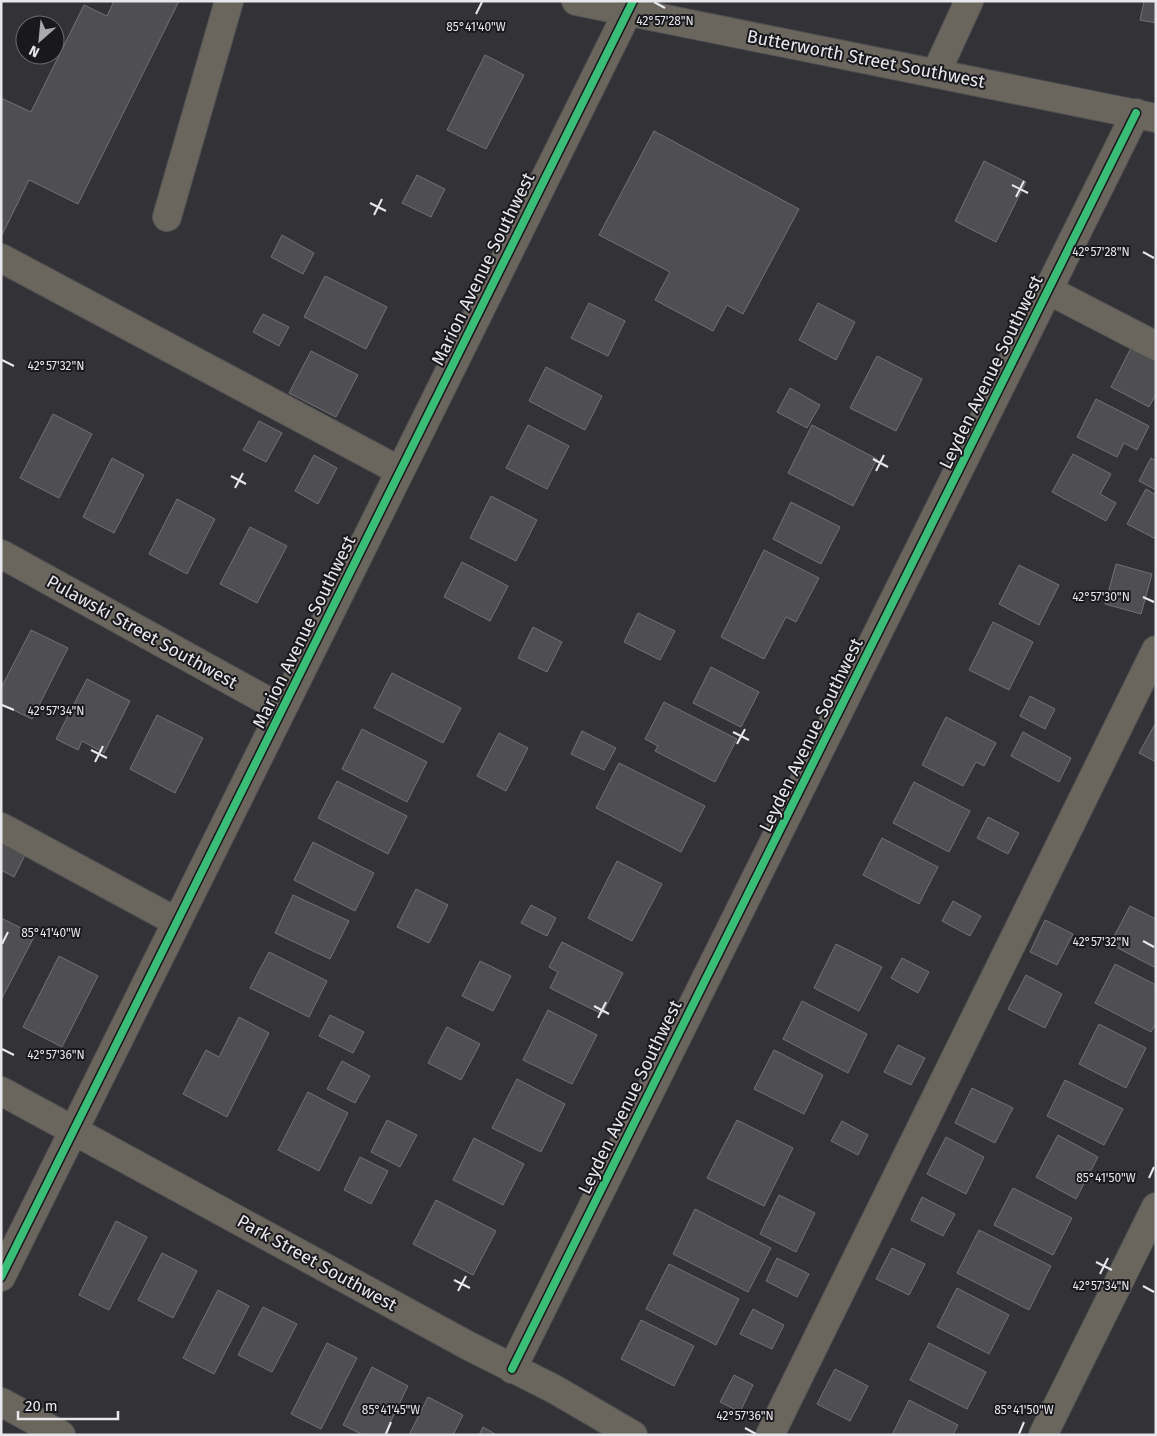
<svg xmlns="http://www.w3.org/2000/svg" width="1157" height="1436" viewBox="0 0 1157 1436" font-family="'Fira Sans',sans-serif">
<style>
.building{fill:#4f4f52;stroke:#727275}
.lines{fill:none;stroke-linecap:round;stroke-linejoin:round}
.minor-casing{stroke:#515153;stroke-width:30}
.minor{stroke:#6a665e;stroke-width:28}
.cycleway-casing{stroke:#19191d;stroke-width:11}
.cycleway{stroke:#3abd76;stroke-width:8}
.ticks{fill:none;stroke:#e7e7ec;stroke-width:2}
.labels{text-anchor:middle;stroke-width:4;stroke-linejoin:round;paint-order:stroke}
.street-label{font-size:18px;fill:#e7e7ec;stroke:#19191d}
.ticks-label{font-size:12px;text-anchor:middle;fill:#e7e7ec;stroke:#19191d;stroke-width:4;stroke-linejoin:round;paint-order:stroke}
</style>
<rect width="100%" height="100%" fill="#333337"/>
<!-- building -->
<path class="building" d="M114,1H179L78,204L29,180L1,237V98L31,112L84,5L107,16Z
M1144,1H1156V23L1140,20Z
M485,55L524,75L486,149L447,130Z
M654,131L799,209L743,314L727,305L713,331L655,300L670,272L599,235Z
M984,161L1026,182L996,242L955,221Z
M417,175L445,189L431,217L402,203Z
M282,235L314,253L303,274L271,257Z
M325,276L387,307L366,349L304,317Z
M589,303L625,321L608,356L571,338Z
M818,303L855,322L836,360L799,340Z
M263,314L289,327L279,346L253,332Z
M1131,348L1156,360V394L1149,407L1111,387Z
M311,351L358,375L336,417L289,393Z
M877,356L922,379L896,431L850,408Z
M546,367L602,396L585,430L529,401Z
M790,388L820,405L807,428L777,412Z
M1096,399L1149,426L1137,450L1124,443L1117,457L1077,437Z
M53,414L92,434L59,498L20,478Z
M259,421L282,433L266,462L243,450Z
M528,425L569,446L547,489L506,468Z
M812,425L877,459L853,506L788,473Z
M1073,454L1111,474L1100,494L1116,503L1106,521L1052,492Z
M314,455L337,468L318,504L295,491Z
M112,458L144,475L114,533L83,517Z
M1151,458L1156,461V490L1139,481Z
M1146,489L1156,495V539L1127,524Z
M491,496L537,520L516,561L470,538Z
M177,499L215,519L187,574L149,554Z
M791,502L840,527L821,564L773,539Z
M250,527L287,546L257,603L220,584Z
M764,550L819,578L796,622L786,617L764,659L721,637Z
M462,562L508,586L490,621L444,597Z
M1116,564L1152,574L1141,614L1105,604Z
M1019,565L1059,585L1039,625L999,604Z
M638,613L675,631L660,660L624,642Z
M993,622L1033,642L1009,690L969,670Z
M533,627L562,642L547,672L518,658Z
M31,630L68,648L32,719L1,704V688Z
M711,667L759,692L741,727L693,703Z
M392,673L461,708L443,743L374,708Z
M87,679L130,701L104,753L82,741L78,750L56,739Z
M1030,696L1055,709L1045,729L1020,716Z
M664,702L737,739L715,782L655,751L658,746L645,739Z
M157,715L203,738L175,793L130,769Z
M946,717L996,743L984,766L976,762L963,786L922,765Z
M1155,724L1156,725V762L1139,753Z
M362,729L427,762L407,802L342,769Z
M582,731L616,748L604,770L571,754Z
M1023,732L1071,758L1059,782L1011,756Z
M499,733L528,748L506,791L477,776Z
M619,763L705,806L681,852L596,808Z
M337,781L407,816L388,854L318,818Z
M914,782L970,811L949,852L893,823Z
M988,817L1019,833L1008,854L977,838Z
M1,835L28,849L14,877L1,870Z
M882,838L938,867L919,904L863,875Z
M313,842L374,873L355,911L294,880Z
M617,861L662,884L632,941L588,918Z
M416,889L448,905L429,943L397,927Z
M293,895L349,921L330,959L275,933Z
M953,901L981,916L970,936L942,921Z
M531,905L556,918L547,936L521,923Z
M1130,906L1156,919V968L1110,944Z
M1,918L35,935L1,1000Z
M1045,920L1073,934L1057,965L1030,952Z
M562,942L623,973L602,1014L550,988L558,972L549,967Z
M836,944L882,967L859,1011L814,988Z
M269,952L327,981L309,1017L250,988Z
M59,956L98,976L62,1047L23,1027Z
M902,958L929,972L918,993L891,978Z
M480,961L511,976L493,1011L462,996Z
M1115,964L1156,985V1023L1151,1032L1095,1003Z
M1026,975L1062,994L1045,1028L1008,1009Z
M802,1001L867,1034L848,1073L783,1039Z
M548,1010L597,1035L572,1084L523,1060Z
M330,1015L364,1032L353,1053L319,1036Z
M239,1017L269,1033L227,1117L183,1094L206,1050L219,1057Z
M1099,1024L1146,1048L1126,1088L1079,1064Z
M447,1027L480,1044L461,1080L428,1063Z
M898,1045L925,1058L911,1085L884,1072Z
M774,1050L823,1075L804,1114L754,1089Z
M342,1061L370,1076L355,1103L327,1089Z
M517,1079L565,1104L541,1152L492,1128Z
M1065,1080L1123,1109L1104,1145L1047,1116Z
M972,1088L1013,1108L995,1143L955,1123Z
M308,1092L348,1113L319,1171L278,1150Z
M387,1120L417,1135L400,1167L371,1152Z
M737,1120L793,1148L764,1206L707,1178Z
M842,1121L868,1135L858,1155L831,1141Z
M1058,1135L1098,1157L1076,1199L1036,1177Z
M946,1137L984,1157L966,1194L927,1174Z
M474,1138L524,1164L503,1205L453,1180Z
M360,1157L388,1171L371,1204L344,1190Z
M1013,1188L1072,1218L1053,1255L994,1225Z
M779,1195L815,1213L796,1252L760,1234Z
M922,1197L955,1214L943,1236L911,1220Z
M436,1200L496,1231L473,1275L413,1244Z
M695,1209L771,1248L748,1292L673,1254Z
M116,1221L147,1237L109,1310L79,1295Z
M979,1230L1051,1266L1029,1310L957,1273Z
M892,1248L925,1264L909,1295L876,1279Z
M162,1253L197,1271L173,1318L138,1300Z
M777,1258L809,1274L797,1297L766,1281Z
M669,1264L739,1299L716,1345L646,1309Z
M957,1288L1009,1315L989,1354L937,1327Z
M218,1290L249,1306L214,1374L183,1358Z
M263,1307L297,1324L272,1372L238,1355Z
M753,1309L784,1325L772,1349L740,1334Z
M641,1320L694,1346L674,1386L621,1359Z
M327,1343L357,1358L321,1429L291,1414Z
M929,1343L986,1372L967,1409L910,1380Z
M372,1367L408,1386L384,1435H363L343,1425Z
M835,1369L868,1386L850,1421L817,1404Z
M734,1375L753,1385L740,1412L720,1402Z
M428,1397L463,1415L453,1435H409Z
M909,1400L958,1425L953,1435H892Z
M483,1427L497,1435H479Z"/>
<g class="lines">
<defs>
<path id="minor" d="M576,1L1156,118
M936,73L969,1
M167,217L229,1
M1,258L400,471
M1048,290L1156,346
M1,554L282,709
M1,827L177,922
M1,1091L467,1345L554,1389L633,1435
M1,1277L633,1
M512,1369L1136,113
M1,1402L61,1435
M770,1435L1156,650
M1043,1435L1156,1207"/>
</defs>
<!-- minor casing -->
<use href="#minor" class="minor-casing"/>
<!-- minor -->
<use href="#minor" class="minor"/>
<defs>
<path id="cycleway" d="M1,1277L633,1
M512,1369L1136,113"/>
</defs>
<!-- cycleway casing -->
<use href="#cycleway" class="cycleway-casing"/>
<!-- cycleway -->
<use href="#cycleway" class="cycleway"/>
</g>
<!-- ticks -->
<path class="ticks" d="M654,2L665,8M476,14L482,2M1012,185L1028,193M1016,197L1024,181M370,203L386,211M374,215L382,199M1143,252L1154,258M2,360L14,366M873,459L888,467M876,471L884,455M231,476L246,484M235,488L243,473M1143,597L1154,602M2,705L14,710M733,732L749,740M737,744L745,729M91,750L107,758M95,762L103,746M1143,941L1154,947M2,944L8,932M594,1006L609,1014M598,1018L606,1002M2,1049L14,1055M1149,1178L1154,1167M1096,1262L1112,1270M1100,1274L1108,1258M454,1280L470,1288M1143,1286L1154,1292M458,1291L466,1276M745,1428L756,1434M386,1434L391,1422M1019,1434L1024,1422"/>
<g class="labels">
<!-- street labels -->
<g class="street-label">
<text transform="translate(866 59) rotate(11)" y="6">Butterworth Street Southwest</text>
<text transform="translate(483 269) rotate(-64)" y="6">Marion Avenue Southwest</text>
<text transform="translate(991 372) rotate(-64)" y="6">Leyden Avenue Southwest</text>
<text transform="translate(142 632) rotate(29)" y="6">Pulawski Street Southwest</text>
<text transform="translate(304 632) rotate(-64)" y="6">Marion Avenue Southwest</text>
<text transform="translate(811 735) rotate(-64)" y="6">Leyden Avenue Southwest</text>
<text transform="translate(630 1097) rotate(-64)" y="6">Leyden Avenue Southwest</text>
<text transform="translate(317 1263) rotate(29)" y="6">Park Street Southwest</text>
</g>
</g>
<g class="ticks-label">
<text x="665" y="25">42°57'28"N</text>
<text x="476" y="31">85°41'40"W</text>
<text x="1101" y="256">42°57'28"N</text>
<text x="56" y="370">42°57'32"N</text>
<text x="1101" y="601">42°57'30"N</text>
<text x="56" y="715">42°57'34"N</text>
<text x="51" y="937">85°41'40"W</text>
<text x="1101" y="946">42°57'32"N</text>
<text x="56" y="1059">42°57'36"N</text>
<text x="1106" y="1182">85°41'50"W</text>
<text x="1101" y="1290">42°57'34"N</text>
<text x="391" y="1414">85°41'45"W</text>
<text x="1024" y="1414">85°41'50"W</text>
<text x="745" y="1420">42°57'36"N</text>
</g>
<!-- border -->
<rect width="1157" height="1436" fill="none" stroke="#e7e7ec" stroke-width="5"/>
<!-- north arrow -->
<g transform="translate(40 40) rotate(207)"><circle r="24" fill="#19191d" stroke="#6b6b70"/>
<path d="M0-4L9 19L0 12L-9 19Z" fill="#a8a8ad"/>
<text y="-8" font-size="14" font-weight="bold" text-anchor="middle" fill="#e7e7ec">N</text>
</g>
<!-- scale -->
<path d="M18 1411v8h100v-8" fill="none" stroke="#e7e7ec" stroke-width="2.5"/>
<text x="25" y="1411" font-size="15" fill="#e7e7ec" stroke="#19191d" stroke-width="4" paint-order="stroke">20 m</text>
</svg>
